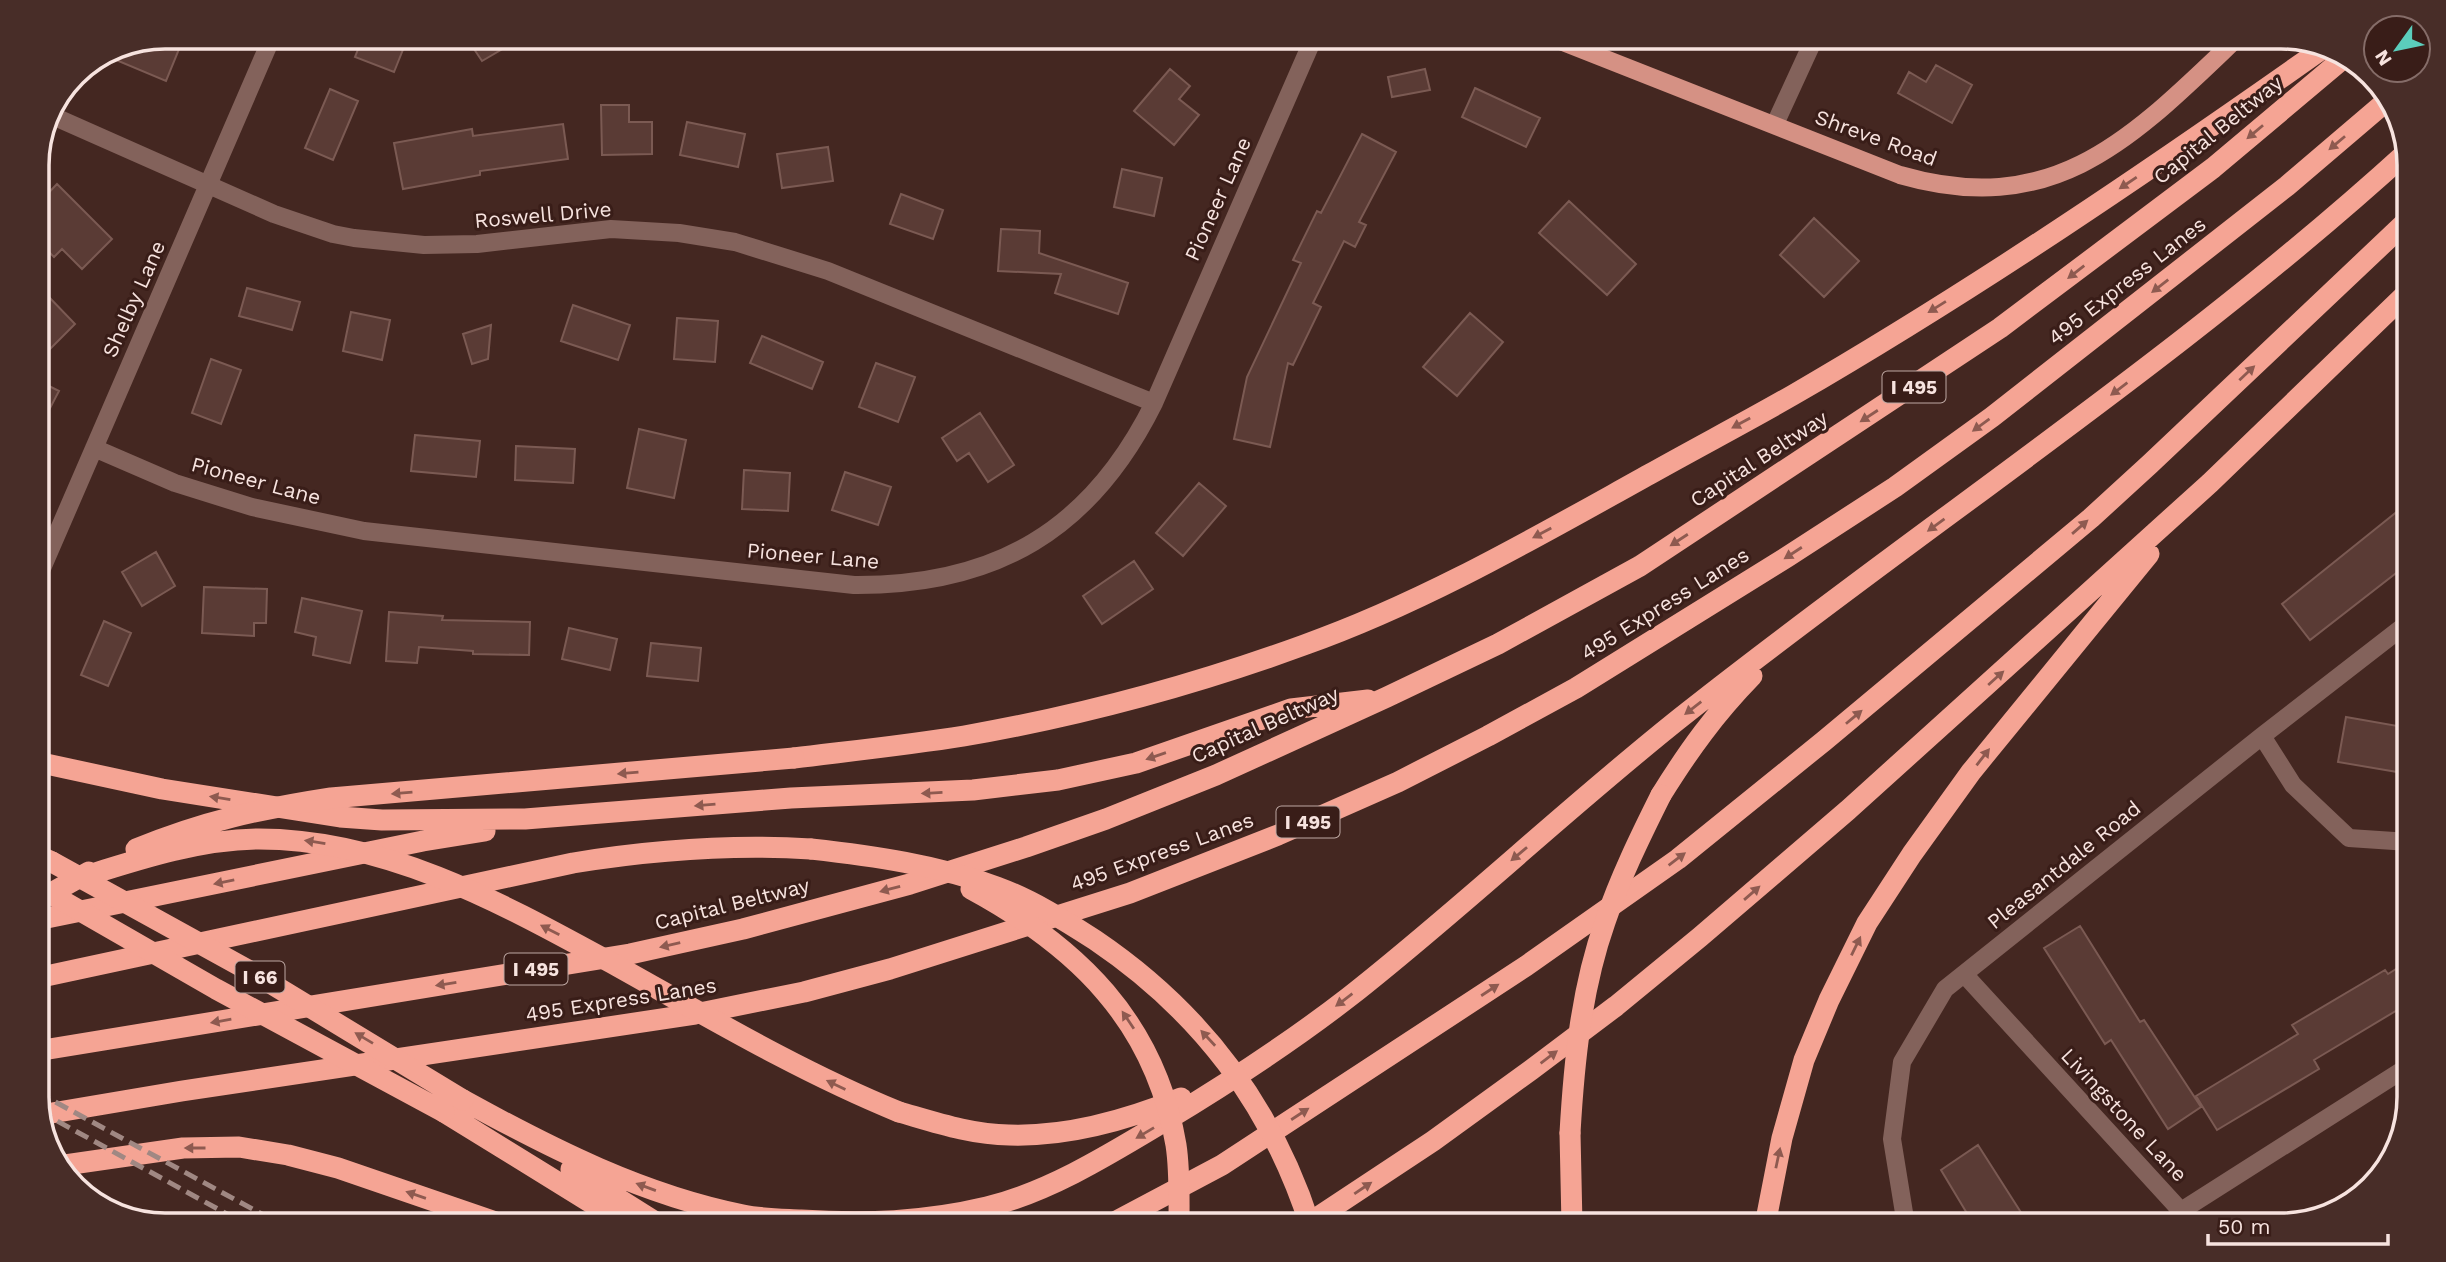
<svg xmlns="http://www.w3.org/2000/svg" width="2446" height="1262" viewBox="0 0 2446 1262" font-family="'Work Sans',sans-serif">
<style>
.building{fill:#5a3b35;stroke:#7b5a53;stroke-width:2}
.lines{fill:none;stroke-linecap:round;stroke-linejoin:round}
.minor{stroke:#83625b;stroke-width:18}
.major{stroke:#d59184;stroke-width:18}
.highway{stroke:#f5a494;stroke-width:21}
.rail{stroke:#a08883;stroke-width:5;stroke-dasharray:14 7;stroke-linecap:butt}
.highway-bridge{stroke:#f5a494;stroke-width:21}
.oneway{fill:#8e5a50}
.labels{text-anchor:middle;stroke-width:6;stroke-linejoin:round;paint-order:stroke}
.shield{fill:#391d18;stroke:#bea8a3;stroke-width:2}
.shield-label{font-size:19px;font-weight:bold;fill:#f7e3df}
.street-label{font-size:21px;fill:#f7e3df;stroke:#391d18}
.rim{fill:none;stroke:#f7e3df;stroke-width:3.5}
</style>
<rect width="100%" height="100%" fill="#442721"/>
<!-- building -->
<path class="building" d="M165,37H184L166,81L116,60L123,45Z
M363,37H408L394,72L355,57Z
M466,37H523L482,61Z
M1936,65L1972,85L1952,123L1898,93L1909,72L1926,82Z
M1170,69L1190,86L1179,99L1199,115L1174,145L1134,111Z
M1425,69L1430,90L1392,97L1388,77Z
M1475,88L1540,118L1526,147L1462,117Z
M330,89L358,101L333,160L305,148Z
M601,105H629V122H652V154L602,155Z
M687,122L745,134L738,167L680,155Z
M563,124L568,159L480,171V175L403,189L394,143L472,129L473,136Z
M1362,134L1396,152L1359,222L1366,225L1355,247L1344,241L1313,303L1321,307L1293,365L1288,363L1270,447L1234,439L1247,377L1301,263L1293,260L1317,211L1321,213Z
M828,147L833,181L782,188L777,154Z
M1122,169L1162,178L1154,216L1114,207Z
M57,184L112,239L82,269L62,249L54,257L37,240V205Z
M901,194L943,210L933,239L890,224Z
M1569,201L1636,264L1607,295L1539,233Z
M1814,218L1859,261L1824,297L1780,255Z
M1001,229L1040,231L1039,253L1128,283L1118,314L1055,293L1061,274L998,271Z
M247,288L300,302L292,330L239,316Z
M47,295L75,324L47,352L37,342V304Z
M573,305L630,325L618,360L561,341Z
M351,312L390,320L382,360L343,351Z
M1470,313L1503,342L1457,396L1423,367Z
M677,318L718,321L715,362L674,359Z
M491,325L488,359L472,364L463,334Z
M762,336L823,362L812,389L750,363Z
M211,359L241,370L221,424L192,413Z
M876,363L915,377L898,422L859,407Z
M37,380L59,391L37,433Z
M980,413L1014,465L988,482L969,453L957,461L942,438Z
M639,429L686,440L674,498L627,488Z
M415,435L480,441L476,477L411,471Z
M516,446L575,449L573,483L515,480Z
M744,470L790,473L788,511L742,509Z
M845,472L891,487L878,525L832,510Z
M1199,483L1226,506L1183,556L1156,533Z
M2409,502V563L2310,640L2282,604Z
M156,552L175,586L142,606L122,572Z
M1134,561L1153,589L1102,624L1083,596Z
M204,587L267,589L266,623H254V636L202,633Z
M302,598L362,611L350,663L313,655L316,637L295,632Z
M389,612L443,616L442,620L530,622L529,655L473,654V651L419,647L417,663L386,661Z
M104,621L131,633L108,686L81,675Z
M569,628L617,639L610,670L562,659Z
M651,643L701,648L698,681L647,676Z
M2346,717L2409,728V774L2338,762Z
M2080,926L2140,1022L2144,1020L2201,1107L2168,1129L2111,1040L2105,1044L2044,948Z
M2409,961V1003L2314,1060L2319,1069L2217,1130L2196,1096L2298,1034L2292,1025L2385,970L2388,974Z
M1978,1145L2029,1225H1974L1941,1170Z"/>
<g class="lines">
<!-- minor -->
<path class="minor" d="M55,117L274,214L333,234L354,238L424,245L477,244L611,229L679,233L735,242L828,271L1154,403
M1775,124L1815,37
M94,448L175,483L252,507L364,531L854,585C996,586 1091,530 1154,403L1314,37
M37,580L272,37
M2262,736L2293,785L2349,838L2409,842
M1964,974L2181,1211L2409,1066
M1906,1225L1892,1139L1902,1062L1945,989L2262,736L2409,622"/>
<!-- major -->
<path class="major" d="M1550,37L1900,175C2056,220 2133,137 2238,37"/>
<!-- highway -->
<path class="highway" d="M794,758C851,751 908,745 964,736C1079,716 1194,685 1304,645C1425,602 1538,536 1650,474C1698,447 1746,422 1793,395C1976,289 2152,169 2325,47
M37,762L162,789L340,817L382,820L525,819L791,798L973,790L1058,780L1136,763L1291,709L1368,700
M1661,795C1689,750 1715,714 1752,676
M37,855L52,862
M37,920L423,841L485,831
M37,978L573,863C653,850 730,844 811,849
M37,1051L630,954L743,929L910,884L1026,847L1106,819L1216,775L1387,697L1498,644L1640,566L2000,328L2213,168L2345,57
M463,1100C552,1149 643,1195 743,1215C762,1219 782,1219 801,1220C865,1224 924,1222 987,1207C1049,1192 1110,1154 1165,1121C1228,1083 1291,1042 1349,997C1465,906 1572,803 1689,711C1927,523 2182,357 2407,152
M444,1112L627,1225
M899,1112C934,1122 972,1135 1009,1135C1068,1137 1127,1120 1181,1098
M40,1115L182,1091L695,1014L804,992L890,969L1130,893L1278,835L1398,782L1488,736L1576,688L1787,557L1895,487L1992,417L2287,186L2389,99
M1570,1133L1572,1225
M58,1166L183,1148L239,1147L288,1155L338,1168L504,1225
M571,1169L660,1225
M1109,1225L1222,1165L1526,966L1678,859L1824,741L2091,518L2150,464L2409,219
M1306,1225L1433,1141L1531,1070L1616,1006L1700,937L1848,810L2210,483L2409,291
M1765,1225L1782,1138L1804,1060L1829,1000L1867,923L1912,854L1971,772L2149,554"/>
<!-- rail -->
<path class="rail" d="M37,1092L282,1225
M39,1111L247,1225"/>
<!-- highway-bridge -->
<path class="highway-bridge" d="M136,849C204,821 260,809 331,798L794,758
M811,849C874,856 937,865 997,887C1032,900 1064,920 1095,940C1200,1011 1271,1104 1310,1225
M52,862L257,975L463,1100
M76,879C134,861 195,840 256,839C387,838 505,905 617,966C710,1018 801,1072 899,1112
M42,889L216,989L444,1112
M971,889C1078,947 1155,1022 1176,1145C1180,1171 1179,1199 1179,1225
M37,901L89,872
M1570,1133C1574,1063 1581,990 1605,922C1620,878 1640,837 1661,795"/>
</g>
<!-- one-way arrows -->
<defs><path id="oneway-solid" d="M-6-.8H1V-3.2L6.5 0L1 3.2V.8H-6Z" transform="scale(1.75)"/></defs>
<g class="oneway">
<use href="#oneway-solid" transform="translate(2255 132) rotate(140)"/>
<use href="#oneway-solid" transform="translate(2337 143) rotate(140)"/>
<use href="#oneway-solid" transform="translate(2128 183) rotate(146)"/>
<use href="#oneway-solid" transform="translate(2076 272) rotate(142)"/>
<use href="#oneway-solid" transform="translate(2160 286) rotate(142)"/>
<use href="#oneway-solid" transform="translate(1937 307) rotate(148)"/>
<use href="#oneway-solid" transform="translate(2247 373) rotate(-43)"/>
<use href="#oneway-solid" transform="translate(2119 389) rotate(143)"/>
<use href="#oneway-solid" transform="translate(1869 416) rotate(147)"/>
<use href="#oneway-solid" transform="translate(1741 423) rotate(151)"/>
<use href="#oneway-solid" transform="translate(1981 425) rotate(144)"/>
<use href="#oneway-solid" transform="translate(1936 525) rotate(144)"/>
<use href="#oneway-solid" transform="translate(2080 527) rotate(-41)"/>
<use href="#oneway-solid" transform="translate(1542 533) rotate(152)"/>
<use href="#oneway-solid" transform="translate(1679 540) rotate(147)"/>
<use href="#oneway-solid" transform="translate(1793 553) rotate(147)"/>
<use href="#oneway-solid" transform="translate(1996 678) rotate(-42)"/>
<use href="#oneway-solid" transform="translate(1693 708) rotate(142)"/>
<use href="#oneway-solid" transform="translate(1854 717) rotate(-40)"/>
<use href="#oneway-solid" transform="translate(1156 756) rotate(161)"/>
<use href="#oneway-solid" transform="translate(1983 757) rotate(-52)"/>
<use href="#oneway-solid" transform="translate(628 773) rotate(175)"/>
<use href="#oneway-solid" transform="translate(402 793) rotate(175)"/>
<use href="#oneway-solid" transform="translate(932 793) rotate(177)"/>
<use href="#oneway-solid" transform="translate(220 798) rotate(-171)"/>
<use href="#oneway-solid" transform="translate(705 805) rotate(175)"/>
<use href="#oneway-solid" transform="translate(315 842) rotate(-171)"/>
<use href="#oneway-solid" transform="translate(1519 854) rotate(140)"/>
<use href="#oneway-solid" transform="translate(1677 859) rotate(-37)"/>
<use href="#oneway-solid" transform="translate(224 882) rotate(168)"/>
<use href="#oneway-solid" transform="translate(890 889) rotate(165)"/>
<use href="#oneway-solid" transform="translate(1752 893) rotate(-41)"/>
<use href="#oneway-solid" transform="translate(550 930) rotate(-153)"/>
<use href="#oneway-solid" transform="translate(670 945) rotate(167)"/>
<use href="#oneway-solid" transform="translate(1856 946) rotate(-64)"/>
<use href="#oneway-solid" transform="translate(446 984) rotate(171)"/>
<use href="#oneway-solid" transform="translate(1490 990) rotate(-33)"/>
<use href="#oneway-solid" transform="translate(1344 1000) rotate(143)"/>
<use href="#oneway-solid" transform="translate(1128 1020) rotate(-124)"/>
<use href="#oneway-solid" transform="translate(221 1021) rotate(170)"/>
<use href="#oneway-solid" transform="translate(364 1038) rotate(-149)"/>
<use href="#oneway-solid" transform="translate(1208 1038) rotate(-133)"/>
<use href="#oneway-solid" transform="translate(1549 1057) rotate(-37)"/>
<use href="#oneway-solid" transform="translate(836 1085) rotate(-154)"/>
<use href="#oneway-solid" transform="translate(1300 1114) rotate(-33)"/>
<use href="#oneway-solid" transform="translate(1145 1133) rotate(149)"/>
<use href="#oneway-solid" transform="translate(195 1148) rotate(180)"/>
<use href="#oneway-solid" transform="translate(1778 1158) rotate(-78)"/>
<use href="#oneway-solid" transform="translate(646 1187) rotate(-160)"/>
<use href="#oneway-solid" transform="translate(1363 1188) rotate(-34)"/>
<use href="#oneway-solid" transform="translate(416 1195) rotate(-161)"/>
</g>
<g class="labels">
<!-- shield labels -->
<g class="shield">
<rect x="1882.5" y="371.5" width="63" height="31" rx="5"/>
<rect x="1276.5" y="806.5" width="63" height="31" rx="5"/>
<rect x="504.5" y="953.5" width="63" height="31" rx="5"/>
<rect x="235.5" y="961.5" width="49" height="31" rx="5"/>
</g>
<g class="shield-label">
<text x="1914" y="394">I 495</text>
<text x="1308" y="829">I 495</text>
<text x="536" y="976">I 495</text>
<text x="260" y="984">I 66</text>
</g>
<!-- street labels -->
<g class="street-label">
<text transform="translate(2218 130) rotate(-39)" y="7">Capital Beltway</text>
<text transform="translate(1876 138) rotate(20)" y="7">Shreve Road</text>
<text transform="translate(1218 199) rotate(-66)" y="7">Pioneer Lane</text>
<text transform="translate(543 215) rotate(-5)" y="7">Roswell Drive</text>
<text transform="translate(2127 281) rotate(-38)" y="7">495 Express Lanes</text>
<text transform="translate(134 299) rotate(-66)" y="7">Shelby Lane</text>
<text transform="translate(1759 459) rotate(-33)" y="7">Capital Beltway</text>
<text transform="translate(256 481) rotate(15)" y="7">Pioneer Lane</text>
<text transform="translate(813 556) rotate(5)" y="7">Pioneer Lane</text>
<text transform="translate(1665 604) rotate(-32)" y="7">495 Express Lanes</text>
<text transform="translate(1265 725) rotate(-24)" y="7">Capital Beltway</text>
<text transform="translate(1162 852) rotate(-20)" y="7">495 Express Lanes</text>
<text transform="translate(2064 865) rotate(-39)" y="7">Pleasantdale Road</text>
<text transform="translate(732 904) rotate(-14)" y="7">Capital Beltway</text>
<text transform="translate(621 1000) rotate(-9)" y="7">495 Express Lanes</text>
<text transform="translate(2124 1115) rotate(47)" y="7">Livingstone Lane</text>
</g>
</g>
<!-- crop -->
<path d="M0 0H2446V1262H0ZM165 49H2281A116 116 0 0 1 2397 165V1097A116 116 0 0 1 2281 1213H165A116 116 0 0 1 49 1097V165A116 116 0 0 1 165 49Z" fill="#482d28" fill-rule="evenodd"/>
<path class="rim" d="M165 49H2281A116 116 0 0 1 2397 165V1097A116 116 0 0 1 2281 1213H165A116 116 0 0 1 49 1097V165A116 116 0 0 1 165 49Z"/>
<!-- north arrow -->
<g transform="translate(2397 49) rotate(237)"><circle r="33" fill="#391d18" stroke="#856c68" stroke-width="2"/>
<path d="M0-5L12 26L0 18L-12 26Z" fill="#5bcebc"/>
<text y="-10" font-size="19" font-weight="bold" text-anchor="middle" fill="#f7e3df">N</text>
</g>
<!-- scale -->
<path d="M2208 1234v10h180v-10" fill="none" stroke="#f7e3df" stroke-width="3.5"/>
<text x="2218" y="1234" font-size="21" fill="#f7e3df" stroke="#391d18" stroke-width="5" paint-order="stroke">50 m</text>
</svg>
